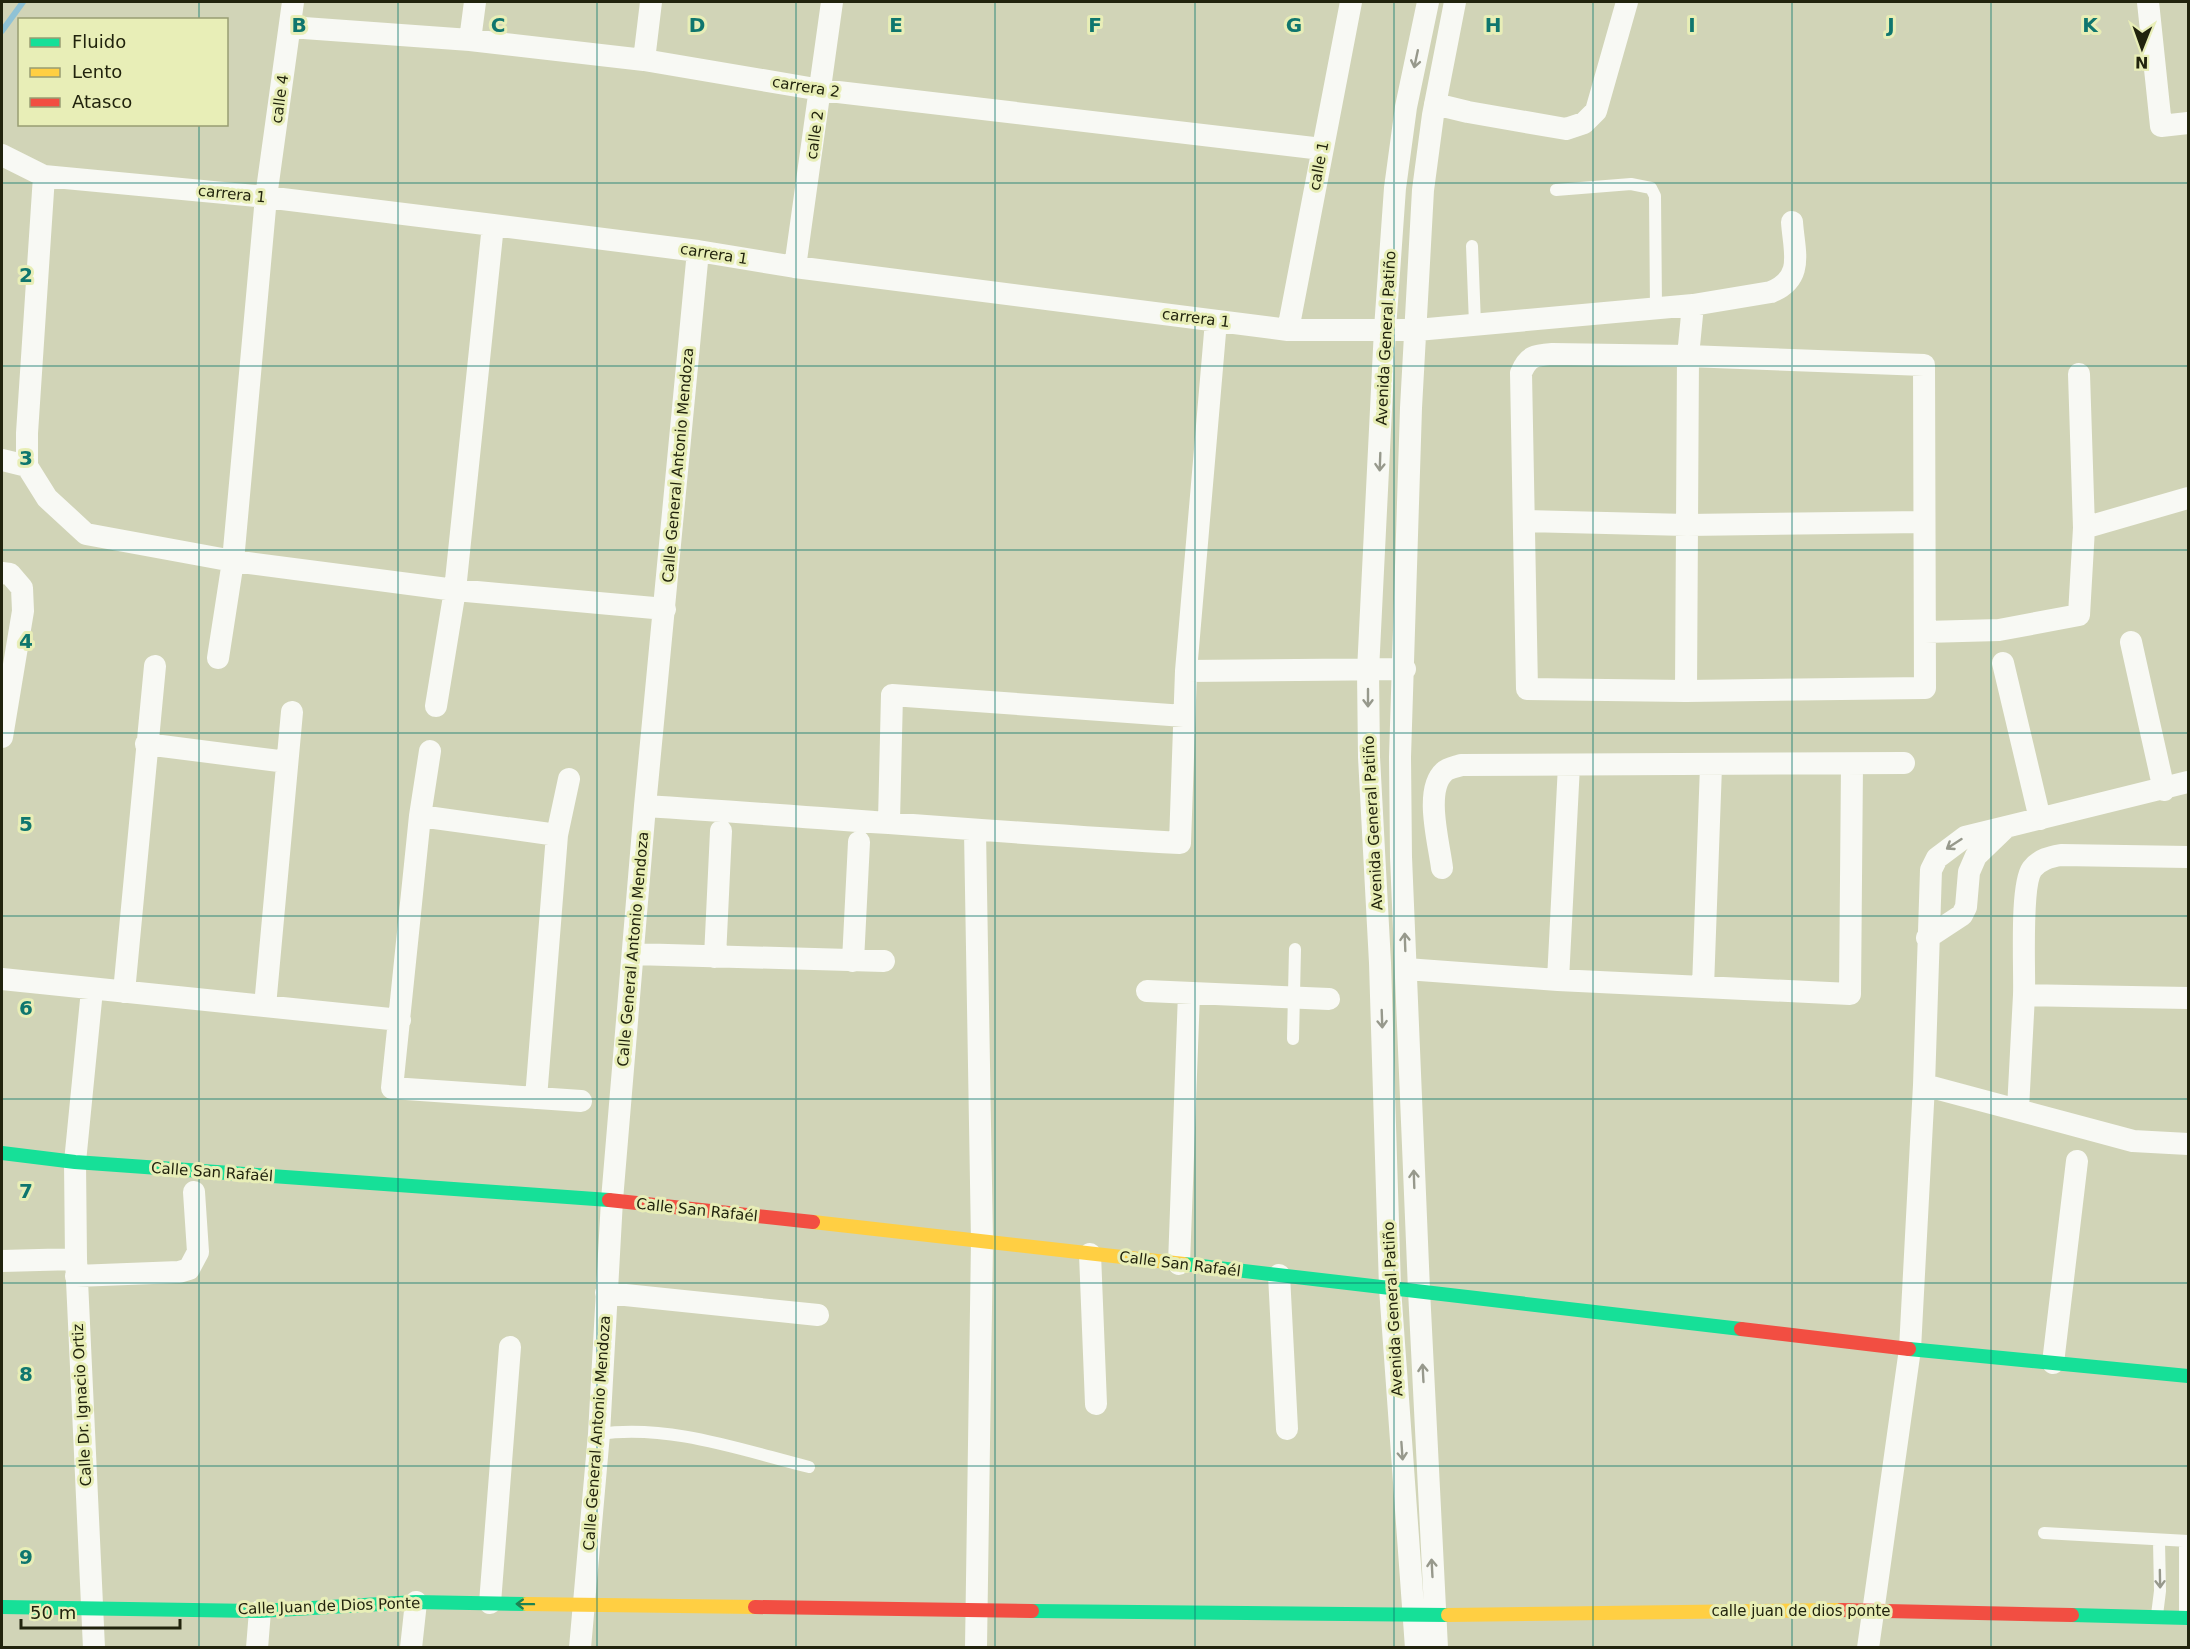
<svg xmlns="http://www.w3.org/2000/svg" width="2190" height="1649" viewBox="0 0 2190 1649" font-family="'DejaVu Sans',sans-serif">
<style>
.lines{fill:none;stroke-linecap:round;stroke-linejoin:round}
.stream{stroke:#8fc2d5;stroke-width:6}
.lane{stroke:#f8f9f4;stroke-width:12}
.street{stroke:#f8f9f4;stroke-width:22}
.fast{stroke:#16e098;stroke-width:14}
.slow{stroke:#ffcf43;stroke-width:14}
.jam{stroke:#f24e42;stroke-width:14}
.oneway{stroke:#97998c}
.oneway2{stroke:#1c8252}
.grid{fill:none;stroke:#0f766e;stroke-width:1.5;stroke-opacity:0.55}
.labels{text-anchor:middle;stroke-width:6;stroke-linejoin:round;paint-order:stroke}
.street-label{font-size:15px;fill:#21230d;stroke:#e8eeb7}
.grid-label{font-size:20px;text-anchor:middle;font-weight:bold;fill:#0f766e;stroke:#e8eeb7;stroke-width:6;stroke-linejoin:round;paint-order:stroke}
</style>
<rect width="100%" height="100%" fill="#d1d4b7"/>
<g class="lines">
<!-- stream -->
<path class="stream" d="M2,31L23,2"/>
<!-- lane -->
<path class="lane" d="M1556,190L1631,184L1651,188L1655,196L1656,307
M1472,246L1475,324
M1293,1039L1295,949
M599,1434C670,1424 741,1450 809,1467
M2044,1533L2188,1541
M2185,1541V1616
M2157,1615L2160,1591L2159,1541"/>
<!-- street -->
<path class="street" d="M2148,2L2161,126L2188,123
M290,27L470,40L644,60L821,90L1322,149
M470,40L475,2
M644,60L651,2
M1435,104L1468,112L1566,129L1584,123L1596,111L1627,2
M2,155L44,176L266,197L493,225L698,251L795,267L1288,330H1417L1693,305L1771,292C1805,278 1794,252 1792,222
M44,176L27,433V466L47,498L86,534L233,561L455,590L665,609
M795,267L832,2
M1288,330L1351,2
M1552,354L1688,356L1924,365L1925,688L1686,691L1527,689L1521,373C1528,356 1535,355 1552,354Z
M2,460L27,466
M1525,521L1687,525L1924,522
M2084,528L2188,498
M2,573L10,574L22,588L23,611L2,737
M1925,632L1999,630L2079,615L2084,528L2079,374
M2131,642L2164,790
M218,658L233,561L266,197L293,2
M2003,663L2040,819
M1186,671L1405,669
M1686,691L1688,356L1693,305
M436,706L455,590L493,225
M146,744L287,762
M430,751L420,816L392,1088L581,1101
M645,806C824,817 1001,833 1180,843L1186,671L1216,321
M420,816L557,835L536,1098
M889,821L892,695L1184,716
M975,831L982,1241L976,1648
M557,835L569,779
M2188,857L2061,855C2050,857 2040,859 2032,869C2020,886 2025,971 2024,995L2188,998
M1442,868C1439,843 1424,790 1444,772C1448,768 1456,767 1461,765L1904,763
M1927,938L1962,915L1966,907L1969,872L1976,856L2004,829
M633,954L884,961
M715,957L721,831
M853,961L859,842
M1406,969L1558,980L1850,994L1852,764
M2,979L400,1020
M1558,980L1569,765
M1703,987L1711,766
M92,990L75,1162L76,1259L94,1648
M1147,991L1329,999
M124,992L155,666
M265,1006L292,712
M1924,1085L2133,1141L2188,1144
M2018,1109L2024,995
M1090,1254L1096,1404
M2,1261L76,1259
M1179,1264L1189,993
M1279,1275L1287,1429
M76,1276L179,1272L189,1269L198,1252L194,1192
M606,1293L818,1315
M2053,1363L2077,1161
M490,1603L510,1347
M257,1648L260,1611
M411,1648L416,1602
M580,1648L599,1434L612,1200L645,806L698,251
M1416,1648L1390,1288L1380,963L1369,757L1368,671L1385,329L1395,188L1406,107L1428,2
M1437,1648L1419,1290L1401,857L1400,757L1411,408L1423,190L1433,115L1455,2
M1868,1648L1910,1349L1924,1085L1931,870L1937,858L1965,837L2188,782"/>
<!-- fast -->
<path class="fast" d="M2,1153L75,1162L609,1200
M1184,1264L1741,1329
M1909,1349L2188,1376
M2,1607L260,1611L416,1602L526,1604
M1032,1611L1448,1615
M2072,1615L2188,1618"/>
<!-- slow -->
<path class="slow" d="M813,1222L1184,1264
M526,1604L755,1607
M1448,1615L1841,1610"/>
<!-- jam -->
<path class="jam" d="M609,1200L813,1222
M1741,1329L1909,1349
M755,1607L1032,1611
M1841,1610L2072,1615"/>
</g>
<!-- one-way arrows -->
<defs><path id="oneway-shaft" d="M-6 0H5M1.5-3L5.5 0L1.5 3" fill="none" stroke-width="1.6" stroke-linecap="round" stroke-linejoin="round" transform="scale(1.5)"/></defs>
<g class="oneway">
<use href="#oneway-shaft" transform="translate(1416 59) rotate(102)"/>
<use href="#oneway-shaft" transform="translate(1380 462) rotate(92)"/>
<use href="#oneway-shaft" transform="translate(1368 698) rotate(90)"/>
<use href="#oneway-shaft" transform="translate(1954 844) rotate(147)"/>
<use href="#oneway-shaft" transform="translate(1405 942) rotate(-92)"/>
<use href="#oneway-shaft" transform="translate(1382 1019) rotate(88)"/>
<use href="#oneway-shaft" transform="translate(1414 1179) rotate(-92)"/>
<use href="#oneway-shaft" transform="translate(1423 1373) rotate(-93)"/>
<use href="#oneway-shaft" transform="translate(1402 1451) rotate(86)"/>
<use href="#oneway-shaft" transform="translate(1432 1568) rotate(-93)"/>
<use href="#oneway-shaft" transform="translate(2160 1579) rotate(89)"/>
</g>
<use class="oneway2" href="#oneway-shaft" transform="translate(525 1604) rotate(-179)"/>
<!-- grid -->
<path class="grid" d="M199,2V20M398,2V1648M597,2V1648M796,2V1648M995,2V1648M1195,2V1648M1394,2V1648M1593,2V1648M1792,2V1648M1991,2V1648M199,124V1648M2,183H2188M2,366H2188M2,550H2188M2,733H2188M2,916H2188M2,1099H2188M2,1283H2188M2,1466H2188"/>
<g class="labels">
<!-- street labels -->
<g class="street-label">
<text transform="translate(806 87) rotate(9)" y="5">carrera 2</text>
<text transform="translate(280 99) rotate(-82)" y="5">calle 4</text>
<text transform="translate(815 135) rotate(-82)" y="5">calle 2</text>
<text transform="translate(1319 166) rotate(-79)" y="5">calle 1</text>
<text transform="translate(232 194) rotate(6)" y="5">carrera 1</text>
<text transform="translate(714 254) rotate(9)" y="5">carrera 1</text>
<text transform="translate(1196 318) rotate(7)" y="5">carrera 1</text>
<text transform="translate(1386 338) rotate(-87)" y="5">Avenida General Patiño</text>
<text transform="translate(678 465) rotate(-85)" y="5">Calle General Antonio Mendoza</text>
<text transform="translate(1373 823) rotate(-93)" y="5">Avenida General Patiño</text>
<text transform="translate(633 949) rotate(-85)" y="5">Calle General Antonio Mendoza</text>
<text transform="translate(212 1172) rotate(4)" y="5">Calle San Rafaél</text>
<text transform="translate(697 1210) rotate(6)" y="5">Calle San Rafaél</text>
<text transform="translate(1180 1264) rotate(7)" y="5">Calle San Rafaél</text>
<text transform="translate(1393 1309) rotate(-93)" y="5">Avenida General Patiño</text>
<text transform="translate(82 1405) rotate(-93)" y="5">Calle Dr. Ignacio Ortiz</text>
<text transform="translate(597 1433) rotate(-86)" y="5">Calle General Antonio Mendoza</text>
<text transform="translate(329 1606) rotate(-2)" y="5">Calle Juan de Dios Ponte</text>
<text x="1801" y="1616">calle juan de dios ponte</text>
</g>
</g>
<g class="grid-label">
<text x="299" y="32">B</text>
<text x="498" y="32">C</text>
<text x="697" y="32">D</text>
<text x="896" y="32">E</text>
<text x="1095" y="32">F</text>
<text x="1294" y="32">G</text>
<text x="1493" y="32">H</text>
<text x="1692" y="32">I</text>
<text x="1891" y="32">J</text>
<text x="2090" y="32">K</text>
<text x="26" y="282">2</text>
<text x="26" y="465">3</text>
<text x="26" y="648">4</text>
<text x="26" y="831">5</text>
<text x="26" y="1015">6</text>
<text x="26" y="1198">7</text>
<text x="26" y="1381">8</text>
<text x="26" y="1564">9</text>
</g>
<!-- border -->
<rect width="2190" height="1649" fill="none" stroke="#21230d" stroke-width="6"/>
<!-- legend -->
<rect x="18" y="18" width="210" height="108" fill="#e8eeb7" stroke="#989d73" stroke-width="1.5"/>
<rect x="30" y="38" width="30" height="9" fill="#16e098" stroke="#989d73" stroke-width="1.5"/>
<text x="72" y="48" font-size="18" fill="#21230d">Fluido</text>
<rect x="30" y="68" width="30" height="9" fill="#ffcf43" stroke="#989d73" stroke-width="1.5"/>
<text x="72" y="78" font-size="18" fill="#21230d">Lento</text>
<rect x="30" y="98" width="30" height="9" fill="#f24e42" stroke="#989d73" stroke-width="1.5"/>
<text x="72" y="108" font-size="18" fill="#21230d">Atasco</text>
<!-- north arrow -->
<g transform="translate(2142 48) rotate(181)" stroke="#e8eeb7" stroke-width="4.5" paint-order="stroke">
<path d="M0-4.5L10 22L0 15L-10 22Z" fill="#21230d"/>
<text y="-9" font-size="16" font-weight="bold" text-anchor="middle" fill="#21230d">N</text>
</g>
<!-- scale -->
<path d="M21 1619v9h159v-9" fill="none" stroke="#21230d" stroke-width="3"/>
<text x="30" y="1619" font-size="18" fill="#21230d" stroke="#e8eeb7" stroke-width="4.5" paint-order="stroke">50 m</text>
</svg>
